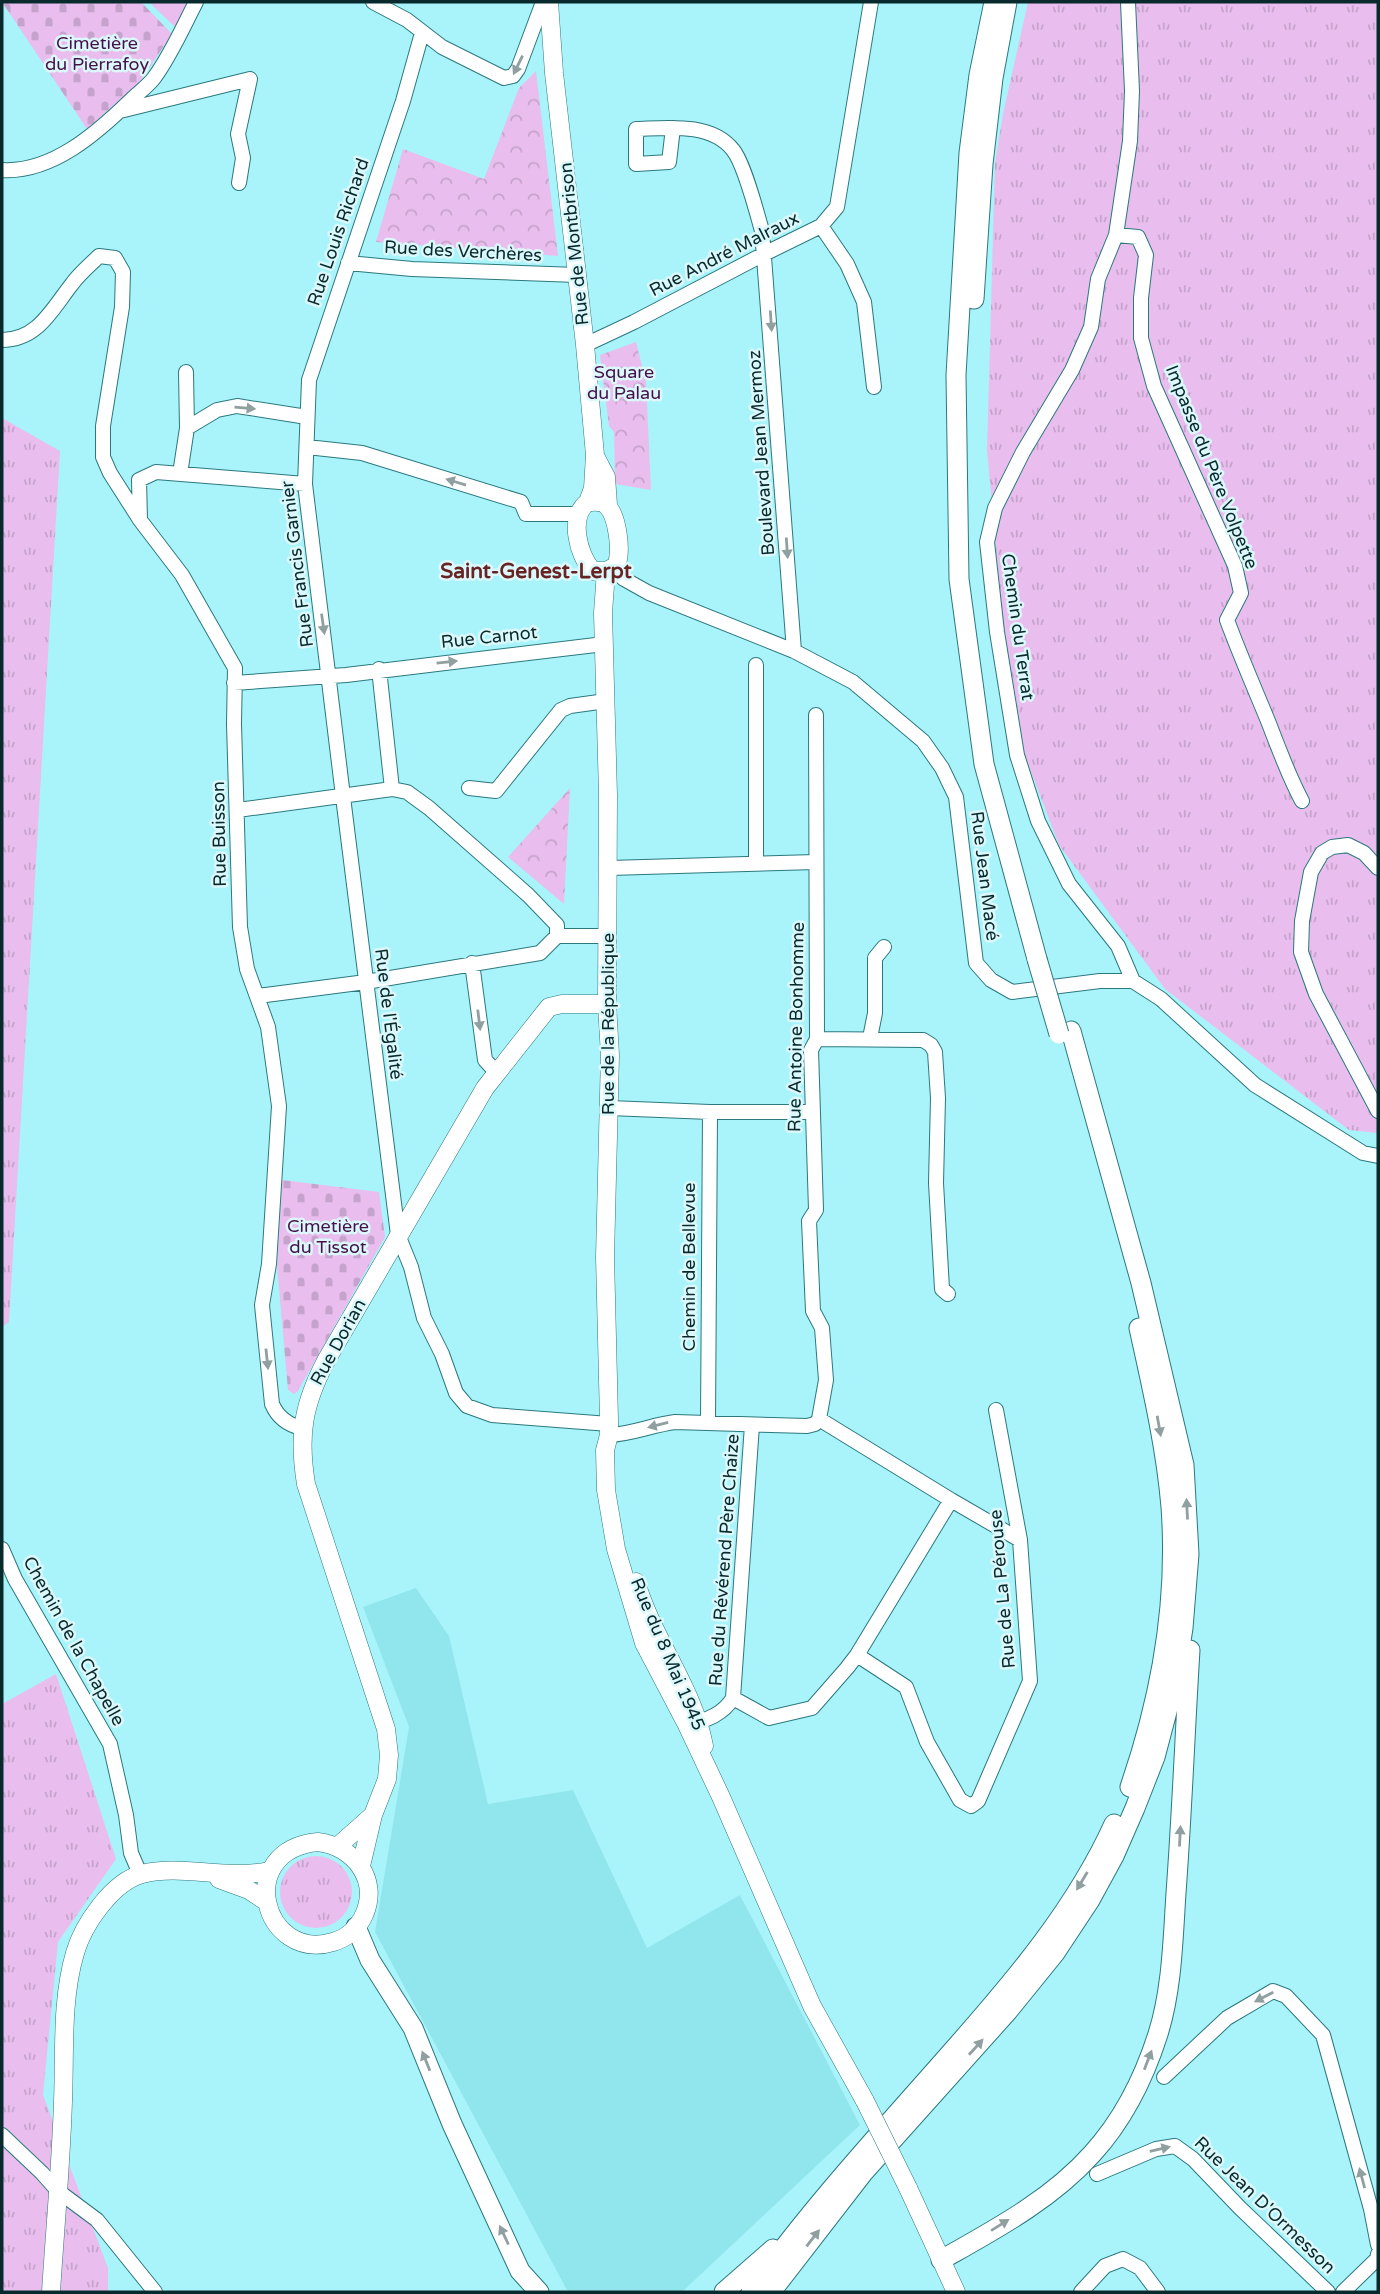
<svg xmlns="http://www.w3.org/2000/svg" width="1380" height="2294" viewBox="0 0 1380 2294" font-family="'Varela Round',sans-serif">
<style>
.built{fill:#91e6ee}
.grass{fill:url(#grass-tufts)}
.cemetery{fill:url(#cemetery-stones)}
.park{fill:url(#park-crowns)}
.pitch{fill:#e9bded}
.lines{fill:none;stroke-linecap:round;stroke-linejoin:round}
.minor-casing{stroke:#2b787f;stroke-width:16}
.major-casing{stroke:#2b787f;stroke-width:19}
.highway-casing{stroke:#2b787f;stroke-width:21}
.minor{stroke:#fff;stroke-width:14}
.major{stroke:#fff;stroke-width:18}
.highway{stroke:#fff;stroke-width:19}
.major-bridge-casing{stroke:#2b787f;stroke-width:19;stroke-linecap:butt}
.highway-bridge-casing{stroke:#2b787f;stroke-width:21;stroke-linecap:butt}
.major-bridge{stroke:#fff;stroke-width:18}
.highway-bridge{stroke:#fff;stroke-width:19}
.oneway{fill:#909fa0}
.labels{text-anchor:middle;stroke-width:5;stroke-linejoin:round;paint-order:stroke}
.park-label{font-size:18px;fill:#45104b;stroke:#dcf8fb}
.street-label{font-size:18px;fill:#092a2d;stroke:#dcf8fb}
.quarter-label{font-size:21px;font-weight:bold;fill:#682323;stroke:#dcf8fb}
</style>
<defs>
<pattern id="grass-tufts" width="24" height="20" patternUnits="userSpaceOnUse" patternTransform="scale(1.75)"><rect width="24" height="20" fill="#e9bded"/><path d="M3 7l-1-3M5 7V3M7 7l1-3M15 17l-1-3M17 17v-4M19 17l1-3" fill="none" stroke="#c6a3cc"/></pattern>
<pattern id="cemetery-stones" width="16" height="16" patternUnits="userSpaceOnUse" patternTransform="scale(1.75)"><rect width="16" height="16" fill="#e9bded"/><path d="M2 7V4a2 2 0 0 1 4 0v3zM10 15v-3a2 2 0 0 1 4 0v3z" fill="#c6a3cc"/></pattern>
<pattern id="park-crowns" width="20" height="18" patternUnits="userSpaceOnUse" patternTransform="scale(1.75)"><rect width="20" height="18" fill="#e9bded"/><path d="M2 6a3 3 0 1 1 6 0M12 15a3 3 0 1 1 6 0" fill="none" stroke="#c6a3cc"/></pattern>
</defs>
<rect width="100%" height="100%" fill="#a9f4fb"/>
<!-- built -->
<path class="built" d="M416,1588L449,1636L488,1804L573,1790L647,1948L740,1895L860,2125L682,2292H576L567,2290L375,1932L409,1727L363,1607Z"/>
<!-- grass -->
<path class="grass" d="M1028,2H1378V1133L1349,1130L1165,989L1059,845L1025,756L1002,614L987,450L995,163L1003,114Z
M2,418L60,451L9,1322L2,1327Z
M56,1674L116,1859L58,1942L43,2095L108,2268V2292H2V1704Z
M280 1892a36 36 0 1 1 72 0a36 36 0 1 1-72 0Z"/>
<!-- cemetery -->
<path class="cemetery" d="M2,2H141L172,34L139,83L87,129Z
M282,1180L379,1192L385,1237L298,1391L294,1394L288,1390L277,1266Z"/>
<!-- park -->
<path class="park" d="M536,71L558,256L376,242L403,149L484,179L519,88Z
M636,342L646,382L651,490L615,484L614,432L609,426L600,355Z
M570,788L564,904L508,857Z"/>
<!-- pitch -->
<path class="pitch" d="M149,2H191L176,28Z"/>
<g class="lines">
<defs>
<path id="minor" d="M373,2L407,20L442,47L504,78L513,76L518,69L543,2
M1128,2L1132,91L1130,141L1116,235L1098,279L1091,327L1072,370L1023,452L995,508L987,542L997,632L1017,755L1038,821L1069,884L1118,946L1133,981
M120,111L250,79L238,134L243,158L239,183
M673,128L669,162L636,164V129C667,128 711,122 733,150C744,163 757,213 762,231L794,651
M2,170C52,173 97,133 131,100C138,93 148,86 154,78C171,55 183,27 196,2
M821,226L847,264L864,302L874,387
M1116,235L1138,237L1146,255L1141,298V338L1154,386L1235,566L1241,593L1227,620C1240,655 1254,687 1268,721C1279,749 1288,775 1302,801
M348,263L412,269L577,275
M2,340C38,340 52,309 72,284C79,274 90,265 99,256L115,258L123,272L122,307L103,426V457L110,473L140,520L182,575L235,668L234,724L240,927L247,969L268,1027L279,1106L269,1264L262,1305L272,1404C278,1418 288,1425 302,1428
M585,345L634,322L766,253L821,226L837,207L871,2
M187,428L217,410L237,406L307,417
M307,447L362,453L521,502L526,514H578
M180,474L187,428L186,372
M140,520L139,480L156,472L305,484
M613,569L624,579L649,593L794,651L853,682L923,741L942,768L956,797L976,963L991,980L1012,992L1100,981H1133L1161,999L1255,1085L1363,1153L1378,1156
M756,665V863
M234,683L346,675L604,644
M816,715L817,1039L811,1050L816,1210L809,1221L813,1311L822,1328L826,1380L819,1419
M342,788L305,484L309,380L403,101L422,33
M469,788L496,791L561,710L570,706L606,701
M392,789L407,792L429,808L528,895L557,925V936H608
M343,797L398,1235L411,1267L424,1318L442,1354L456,1393L467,1406L492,1415L609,1424
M238,810L392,789L379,669
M609,868L816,862
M1378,868L1364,853L1348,845L1332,847L1322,853L1311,872L1302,921L1301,952L1316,994L1378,1111
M472,963L485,1060L496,1072
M258,996L366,982L540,953L557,936
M870,1038L875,1013V958L884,947
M817,1039L923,1040L931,1045L935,1052L938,1098L936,1183L942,1289L948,1294
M609,1108L710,1112H813
M708,1422L710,1112
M609,1435C632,1434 652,1425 675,1422L807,1426L815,1424L819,1419L951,1500L1020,1540
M2,1549L15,1579L110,1744L126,1815L131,1853L140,1874
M857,1655L906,1687L927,1742L960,1800L971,1806L978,1801L1030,1681L1020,1540L996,1410
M733,1698L752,1425
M688,1723C706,1722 724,1713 733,1698L769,1718L812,1708L847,1668L857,1655L951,1500
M1164,2077L1227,2018L1273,1991L1286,1996L1323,2035L1371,2209L1378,2245
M2,2135L42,2173L58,2191L97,2220L155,2292
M1097,2174L1156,2149L1175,2146L1193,2159L1240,2208L1328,2292
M1081,2292L1105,2266L1123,2259L1140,2268L1158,2292
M1343,2292L1377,2259L1378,2254"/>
<path id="major" d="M549,2L554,73L585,345L595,455L593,488L588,502
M595,456L606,477L608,505
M588,502C594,502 600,501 605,504C618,514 622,552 616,566L606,571H593C578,556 568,516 588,502Z
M606,571L603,613L608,795L607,1004L610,1055L605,1257L609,1420V1435L605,1450L606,1490L616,1549L644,1643L686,1723L721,1797L812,2006L865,2101
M636,1582C653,1640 693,1687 704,1746
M318,1842C353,1846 380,1879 364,1915C358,1928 347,1938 333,1942C263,1963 233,1850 318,1842Z
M338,1846L373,1815
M361,1866L373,1815L387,1779L389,1755L386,1729L306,1484C298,1435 303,1404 327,1359L485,1088L549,1007L562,1004H607
M219,1879L249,1890L267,1902
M908,2188L956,2292
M51,2292C55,2229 61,2165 63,2101C65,2053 61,2000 75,1953C83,1925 112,1882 142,1874C181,1864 226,1880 269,1871"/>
<path id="highway" d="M994,2L979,75L969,153L956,375L959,579L984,764L1037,959
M974,299L983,164L993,78L1007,2
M1130,1787C1161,1697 1178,1603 1171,1507C1166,1447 1152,1387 1139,1328
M356,1927L370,1960L413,2028L452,2124L520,2271L539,2292
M941,2260C994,2230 1051,2200 1092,2154C1123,2120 1144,2078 1158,2034C1172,1990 1173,1939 1176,1893C1182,1812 1185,1731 1190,1650
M724,2292L773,2249
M751,2292C813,2205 885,2128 955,2048C1015,1980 1076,1908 1114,1824
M771,2292L863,2173L1008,2011L1055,1953L1090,1900L1114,1856L1135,1808L1155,1757L1174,1685L1183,1628L1189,1554L1184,1465L1141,1283L1071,1031"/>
</defs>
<!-- minor casing -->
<use href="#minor" class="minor-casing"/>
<!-- major casing -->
<use href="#major" class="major-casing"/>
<!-- highway casing -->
<use href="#highway" class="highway-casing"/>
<!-- minor -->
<use href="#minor" class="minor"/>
<!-- major -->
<use href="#major" class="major"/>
<!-- highway -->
<use href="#highway" class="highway"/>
<defs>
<path id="major-bridge" d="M865,2101L908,2188"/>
<path id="highway-bridge" d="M1037,959L1059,1034"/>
</defs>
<!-- major-bridge casing -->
<use href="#major-bridge" class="major-bridge-casing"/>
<!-- highway-bridge casing -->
<use href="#highway-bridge" class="highway-bridge-casing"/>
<!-- major-bridge -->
<use href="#major-bridge" class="major-bridge"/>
<!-- highway-bridge -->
<use href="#highway-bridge" class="highway-bridge"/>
</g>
<!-- one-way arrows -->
<defs><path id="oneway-solid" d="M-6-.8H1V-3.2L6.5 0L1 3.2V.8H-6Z" transform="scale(1.75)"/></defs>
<g class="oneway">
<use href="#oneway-solid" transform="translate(518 65) rotate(116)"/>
<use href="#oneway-solid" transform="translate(771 321) rotate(86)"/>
<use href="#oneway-solid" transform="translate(245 408) rotate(5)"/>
<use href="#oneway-solid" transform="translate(456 482) rotate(-163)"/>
<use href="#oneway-solid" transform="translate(787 548) rotate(86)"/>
<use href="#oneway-solid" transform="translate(323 624) rotate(82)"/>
<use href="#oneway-solid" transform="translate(447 662) rotate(-6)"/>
<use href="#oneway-solid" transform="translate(479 1020) rotate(83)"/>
<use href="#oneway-solid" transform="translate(267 1359) rotate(84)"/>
<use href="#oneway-solid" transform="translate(658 1425) rotate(166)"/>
<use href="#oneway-solid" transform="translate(1159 1426) rotate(80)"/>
<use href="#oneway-solid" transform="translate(1187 1509) rotate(-93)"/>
<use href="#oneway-solid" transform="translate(1180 1836) rotate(-87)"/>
<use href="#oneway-solid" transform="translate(1082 1881) rotate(121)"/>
<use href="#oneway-solid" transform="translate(1264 1997) rotate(153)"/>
<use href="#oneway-solid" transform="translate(976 2047) rotate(-48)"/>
<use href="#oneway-solid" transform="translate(1148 2060) rotate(-69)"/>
<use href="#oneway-solid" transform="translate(426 2061) rotate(-112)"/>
<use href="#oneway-solid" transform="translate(1160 2149) rotate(-13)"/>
<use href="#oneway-solid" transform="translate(1362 2178) rotate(-105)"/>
<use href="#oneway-solid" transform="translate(1000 2225) rotate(-32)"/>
<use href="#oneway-solid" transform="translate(504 2235) rotate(-115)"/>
<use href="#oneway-solid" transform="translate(813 2238) rotate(-52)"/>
</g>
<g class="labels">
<!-- park labels -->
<g class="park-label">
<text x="97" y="49">Cimetière<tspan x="97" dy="21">du Pierrafoy</tspan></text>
<text x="624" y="378">Square<tspan x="624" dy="21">du Palau</tspan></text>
<text x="328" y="1232">Cimetière<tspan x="328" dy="21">du Tissot</tspan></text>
</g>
<!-- street labels -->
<g class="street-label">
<text transform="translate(338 232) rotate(-71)" y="6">Rue Louis Richard</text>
<text transform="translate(574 244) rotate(-96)" y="6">Rue de Montbrison</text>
<text transform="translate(463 251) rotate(3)" y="6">Rue des Verchères</text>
<text transform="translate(724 254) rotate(-27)" y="6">Rue André Malraux</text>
<text transform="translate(761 453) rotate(-94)" y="6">Boulevard Jean Mermoz</text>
<text transform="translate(1212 467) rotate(68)" y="6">Impasse du Père Volpette</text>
<text transform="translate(297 564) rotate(-97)" y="6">Rue Francis Garnier</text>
<text transform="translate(1018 627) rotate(82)" y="6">Chemin du Terrat</text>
<text transform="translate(489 637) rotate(-6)" y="6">Rue Carnot</text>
<text transform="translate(219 834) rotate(-91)" y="6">Rue Buisson</text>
<text transform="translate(985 876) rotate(83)" y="6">Rue Jean Macé</text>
<text transform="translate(389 1014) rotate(83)" y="6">Rue de l'Égalité</text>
<text transform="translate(608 1024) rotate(-90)" y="6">Rue de la République</text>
<text transform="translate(796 1027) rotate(-89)" y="6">Rue Antoine Bonhomme</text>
<text transform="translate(689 1267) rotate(-90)" y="6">Chemin de Bellevue</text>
<text transform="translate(338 1342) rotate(-61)" y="6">Rue Dorian</text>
<text transform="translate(724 1560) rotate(-86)" y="6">Rue du Révérend Père Chaize</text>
<text transform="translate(1002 1589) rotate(-95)" y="6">Rue de La Pérouse</text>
<text transform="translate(74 1641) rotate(61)" y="6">Chemin de la Chapelle</text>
<text transform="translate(668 1654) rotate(67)" y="6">Rue du 8 Mai 1945</text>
<text transform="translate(1265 2205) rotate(44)" y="6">Rue Jean D'Ormesson</text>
</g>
<!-- quarter labels -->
<g class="quarter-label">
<text x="536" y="578">Saint-Genest-Lerpt</text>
</g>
</g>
<!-- border -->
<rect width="1380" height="2294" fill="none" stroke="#092a2d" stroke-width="7"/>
</svg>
